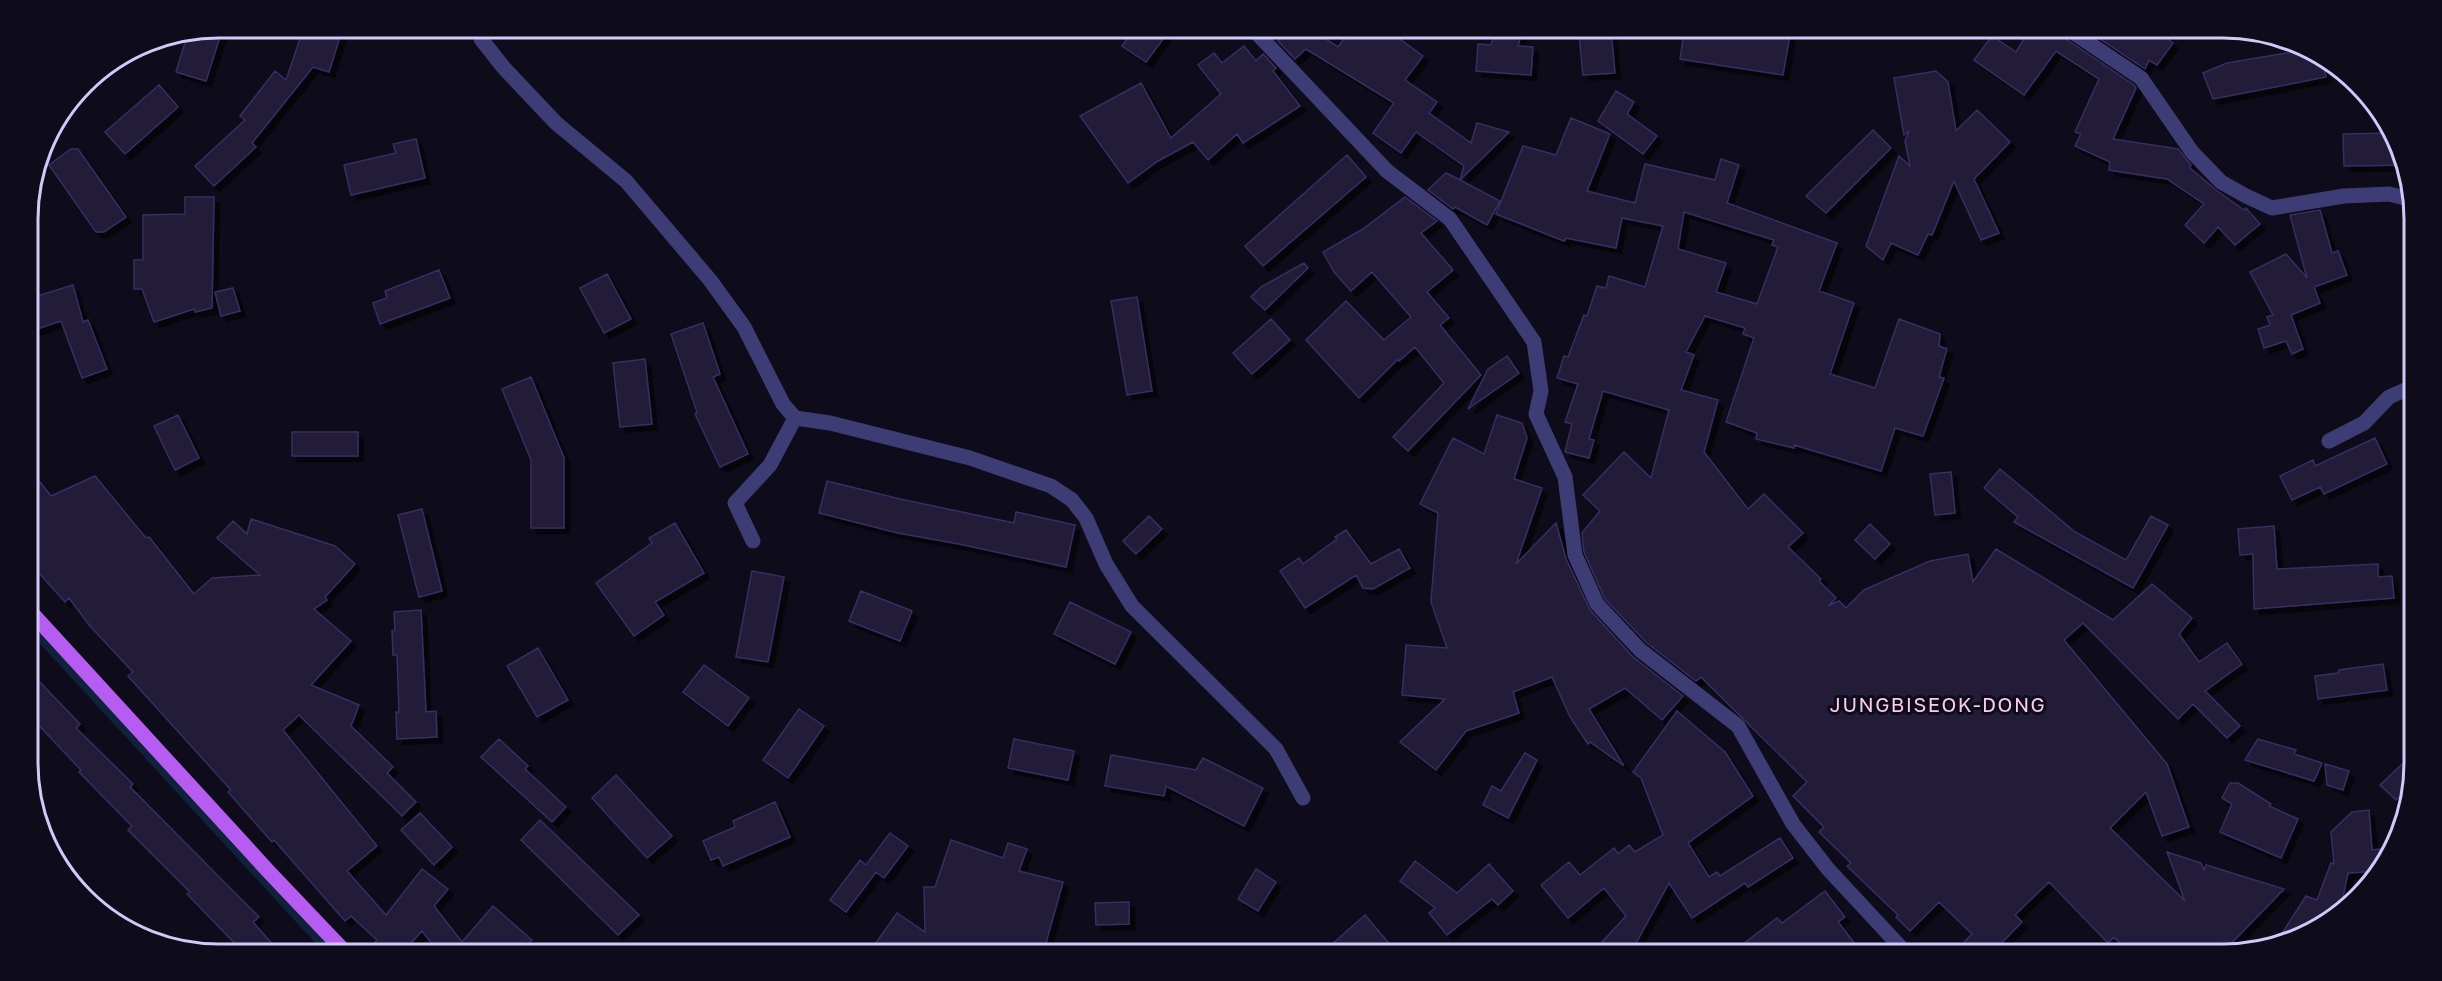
<svg xmlns="http://www.w3.org/2000/svg" width="2442" height="981" viewBox="0 0 2442 981" font-family="'Golos Text',sans-serif">
<style>
.lines{fill:none;stroke-linecap:round;stroke-linejoin:round}
.stream{stroke:#0f213b;stroke-width:8}
.building{fill:#201a39;stroke:#382e63;stroke-width:1.5;fill-rule:evenodd;filter:url(#shadow)}
.minor{stroke:#3d3c75;stroke-width:15}
.primary{stroke:#b65cf0;stroke-width:15}
.labels{text-anchor:middle;stroke-width:6;stroke-linejoin:round;paint-order:stroke}
.quarter-label{font-size:20px;letter-spacing:1.5px;fill:#faccea;stroke:#0e0c1a}
.rim{fill:none;stroke:#cfcafa;stroke-width:3}
</style>
<defs>
<filter id="shadow"><feDropShadow dx="5.5" dy="5.5" stdDeviation="0" flood-color="#0009"/></filter>
</defs>
<rect width="100%" height="100%" fill="#0e0c1a"/>
<g class="lines">
<!-- stream -->
<path class="stream" d="M30,627L331,954"/>
</g>
<!-- building -->
<path class="building" d="M223,27L206,81L176,72L188,33Z
M304,27H343L329,72L313,67L252,143L256,147L214,186L195,166L245,120L240,116L275,71L286,80Z
M1135,27H1154L1166,35L1146,62L1122,46Z
M1293,27H1312L1321,36L1338,47L1353,27H1383L1423,56L1405,80L1437,102L1429,113L1471,143L1477,123L1509,132L1460,180L1500,201L1487,225L1455,207L1453,209L1428,190L1446,173L1460,180L1464,166L1416,132L1401,153L1373,133L1394,103L1306,49L1295,59L1278,41Z
M1496,27H1523L1518,46L1533,47L1531,75L1476,71L1478,44L1491,45Z
M1685,27H1766V30L1790,34L1783,75L1680,59Z
M2031,27H2055L2060,35L2134,85L2136,88L2113,139L2178,149L2191,165L2190,168L2216,190L2244,210L2246,208L2260,224L2235,245L2218,227L2204,243L2185,225L2204,204L2167,179L2109,170L2110,162L2075,146L2081,134L2075,132L2099,79L2056,51L2024,95L1974,60L1992,36L2016,52Z
M2082,27H2151L2173,43L2157,65L2149,60L2145,69Z
M1611,31L1615,73L1583,75L1579,34Z
M1244,46L1256,61L1263,54L1276,68L1273,71L1300,106L1243,143L1237,134L1208,160L1193,142L1158,161L1128,183L1080,116L1141,83L1171,138L1221,94L1198,65L1214,53L1222,63Z
M2304,50L2323,62L2326,77L2213,99L2203,73L2227,63Z
M1936,71L1948,82L1956,131L1977,110L2010,142L1974,179L1999,233L1981,240L1954,181L1932,235L1928,234L1918,255L1891,243L1883,260L1866,246L1899,156L1910,166L1905,141L1909,131L1904,135L1894,78Z
M159,85L178,107L125,154L105,132Z
M1616,91L1634,102L1627,114L1657,136L1643,154L1598,121Z
M1571,118L1610,134L1587,191L1635,203L1645,164L1715,180L1721,159L1739,165L1727,203L1837,243L1819,291L1854,303L1830,374L1875,388L1899,319L1940,334L1939,346L1947,349L1939,377L1944,378L1923,436L1895,428L1881,471L1794,445V448L1756,439L1757,433L1726,422L1754,338L1743,334L1745,328L1705,316L1686,352L1694,355L1681,390L1718,400L1704,452L1748,509L1764,494L1803,533L1788,547L1821,579L1819,581L1836,598L1828,606L1839,601L1846,608L1864,590L1930,561L1968,554L1973,582L1996,549L2113,620L2152,584L2192,618L2179,634L2199,662L2227,643L2242,664L2205,691L2240,726L2227,738L2193,704L2178,719L2083,623L2064,640L2167,764L2189,827L2162,836L2146,792L2110,828L2185,901L2167,852L2201,863L2204,870L2206,865L2284,889L2221,954H2131L2114,937L2108,943L2049,882L2015,915L2022,922L1991,954H1953L1972,934L1939,902L1910,931L1896,917L1898,915L1847,866L1851,863L1819,832L1824,827L1793,796L1807,782L1701,677L1696,681L1647,643L1605,599L1584,552L1582,533L1600,511L1583,495L1624,452L1651,478L1669,410L1603,391L1589,439L1594,440L1589,458L1565,452L1572,424L1565,422L1578,384L1557,378L1564,356L1568,357L1584,315L1587,316L1597,286L1606,288L1609,276L1645,287L1663,226L1622,218L1616,248L1566,238L1564,241L1496,214L1523,146L1556,155ZM1684,212L1774,240L1772,245L1778,247L1757,304L1716,292L1726,263L1678,249Z
M1873,130L1891,148L1826,213L1806,196Z
M2393,133L2400,145L2406,165L2344,166L2343,134Z
M416,139L425,178L351,195L344,165L396,153L393,144Z
M71,149H78L126,217L104,232H96L49,165Z
M1347,155L1366,177L1263,266L1245,246Z
M185,197H214L212,308L195,312L194,309L154,322L142,289H134V260H143V215L185,214Z
M1405,197L1437,221L1421,233L1453,270L1427,292L1449,318L1440,325L1481,375L1408,451L1393,437L1444,383L1415,347L1399,361L1398,359L1359,398L1306,340L1346,301L1384,340L1411,317L1372,272L1351,291L1334,272L1323,252L1363,229Z
M2320,210L2332,253L2338,251L2347,275L2314,287L2320,303L2291,315L2303,349L2292,354L2286,341L2264,348L2258,329L2270,325L2267,317L2273,315L2250,272L2286,254L2307,278L2290,215Z
M1304,263L1308,268L1265,310L1251,297L1261,287Z
M439,270L450,298L380,324L373,303L387,298L385,291Z
M607,274L631,319L604,333L580,288Z
M73,285L83,322L88,320L107,369L82,378L61,321L34,330L28,310V299Z
M233,288L240,311L221,316L215,292Z
M1137,297L1152,391L1127,395L1111,301Z
M1271,319L1290,340L1252,374L1233,353Z
M703,323L720,374L713,377L748,454L720,467L695,414L697,412L671,334Z
M1507,356L1519,373L1468,409L1488,369Z
M645,359L652,424L620,427L613,363Z
M531,377L564,458V528H531V460L502,389Z
M178,415L199,458L175,470L154,426Z
M1497,415L1522,423L1527,438L1514,479L1542,488L1516,564L1556,523L1566,559L1590,610L1633,657L1683,696L1662,720L1625,688L1589,709L1624,766L1590,742L1588,744L1570,717L1552,677L1513,692L1519,713L1466,731L1436,770L1400,742L1445,699L1402,695L1406,645L1447,648L1431,602L1438,513L1420,504L1453,438L1484,454Z
M292,432H358V456H292Z
M2375,438L2387,464L2324,494L2320,487L2292,500L2280,476L2313,460L2315,466Z
M29,468L51,496L95,476L146,538L149,537L194,594L212,578L260,575L217,538L233,521L247,534L251,519L335,546L355,564L325,597L327,600L314,609L351,641L311,685L359,705L351,726L393,767L387,773L416,802L402,816L299,715L283,730L377,846L347,871L386,915L422,869L448,889L434,906L462,942L493,906L532,940L520,954H440L422,931L401,954H365L377,940L351,916L345,921L274,840L272,842L228,792L231,790L128,676L133,672L90,626L69,598L65,602L29,562Z
M2000,469L2075,532L2126,560L2151,516L2168,525L2133,588L2014,522L2018,517L1984,488Z
M1951,472L1955,513L1935,515L1930,474Z
M827,481L900,499L1014,523L1016,512L1075,525L1066,567L959,544L898,533L819,513Z
M422,509L442,591L419,597L398,515Z
M1149,516L1162,529L1136,554L1123,541Z
M675,523L704,573L655,602L664,615L634,636L596,583L652,543L649,538Z
M1870,524L1890,544L1875,559L1855,540Z
M2274,526L2277,569L2378,564V577L2392,576L2394,598L2254,609L2253,554L2240,555L2238,529Z
M1346,530L1371,564L1399,549L1410,568L1373,589L1363,588L1356,575L1305,608L1280,571L1299,558L1303,564L1337,539L1335,537Z
M752,571L784,577L768,662L736,657Z
M861,591L912,611L900,641L849,621Z
M1070,602L1131,632L1115,664L1054,634Z
M421,610L426,712L436,711L437,737L397,739L396,712H399L397,655H393L392,631L395,630L394,612Z
M538,648L568,700L537,717L507,666Z
M2383,664L2387,690L2318,699L2315,676L2339,673V670Z
M704,665L749,698L728,726L683,692Z
M30,672L80,724L76,728L133,784L130,787L259,917L253,922L281,954H245L187,894L190,892L128,830L132,826L79,772L81,770L30,716Z
M799,709L824,726L788,778L763,760Z
M1677,711L1725,752L1753,796L1688,843L1709,877L1717,872L1720,876L1780,838L1793,858L1748,887L1745,883L1692,918L1669,883L1630,954H1591L1626,916L1604,888L1568,918L1541,885L1569,862L1580,875L1614,848L1618,854L1629,845L1635,852L1663,835L1641,778L1633,772Z
M499,739L528,766L525,769L566,807L552,822L481,757Z
M1014,739L1074,751L1068,780L1008,768Z
M2258,739L2296,750L2294,754L2322,763L2314,781L2245,760Z
M2415,752L2411,786L2396,800L2380,785Z
M1525,753L1537,760L1508,818L1483,805L1492,786L1501,791Z
M1111,755L1196,770L1203,758L1263,788L1244,826L1166,786L1164,796L1105,786Z
M2325,764L2349,771L2343,790L2327,785Z
M616,775L672,836L647,858L592,798Z
M2230,783H2238L2271,804L2269,806L2298,819L2281,858L2220,832L2232,804L2222,798Z
M775,802L790,837L723,866L719,857L711,860L703,841L735,827L733,821Z
M2369,810L2372,850L2392,848L2380,871L2348,873L2339,915L2285,944L2274,946L2306,896L2317,900L2331,863L2334,864L2331,832L2352,812Z
M420,813L452,847L434,865L401,830Z
M540,820L639,915L618,935L521,840Z
M890,833L908,846L884,878L876,872L846,912L830,900L860,860L866,865Z
M951,840L1003,858L1008,843L1027,849L1019,871L1063,882L1044,950L1026,944L1022,954H868L897,913L925,932L924,887H935Z
M1415,861L1457,893L1489,864L1513,891L1498,905L1492,899L1447,935L1429,913L1435,908L1400,881Z
M1256,869L1276,882L1258,911L1238,899Z
M1825,891L1845,917L1838,922L1863,954H1730L1777,918L1782,923Z
M1129,902V924L1096,925L1095,903Z
M1365,915L1398,954H1321Z"/>
<g class="lines">
<!-- minor -->
<path class="minor" d="M480,27L481,39L504,68L556,123L626,181L710,280L744,327L783,404L795,418L830,423L970,458L1051,486L1072,500L1086,518L1106,564L1132,606L1276,749L1303,798
M1251,27L1387,171L1450,219L1534,342L1541,391L1536,414L1565,477L1575,555L1597,604L1640,650L1738,726L1793,824L1828,869L1907,954
M2065,27L2141,78L2192,152L2221,182L2246,196L2272,208L2344,196L2389,194L2413,200
M2329,441L2364,423L2389,397L2414,386
M753,541L735,503L770,465L795,418"/>
<!-- primary -->
<path class="primary" d="M30,611L270,873L347,954"/>
</g>
<g class="labels">
<!-- quarter labels -->
<g class="quarter-label">
<text x="1938" y="712">JUNGBISEOK-DONG</text>
</g>
</g>
<!-- crop -->
<path d="M0 0H2442V981H0ZM219 38H2223A181 181 0 0 1 2404 219V763A181 181 0 0 1 2223 944H219A181 181 0 0 1 38 763V219A181 181 0 0 1 219 38Z" fill="#0e0c1a" fill-rule="evenodd"/>
<path class="rim" d="M219 38H2223A181 181 0 0 1 2404 219V763A181 181 0 0 1 2223 944H219A181 181 0 0 1 38 763V219A181 181 0 0 1 219 38Z"/>
</svg>
